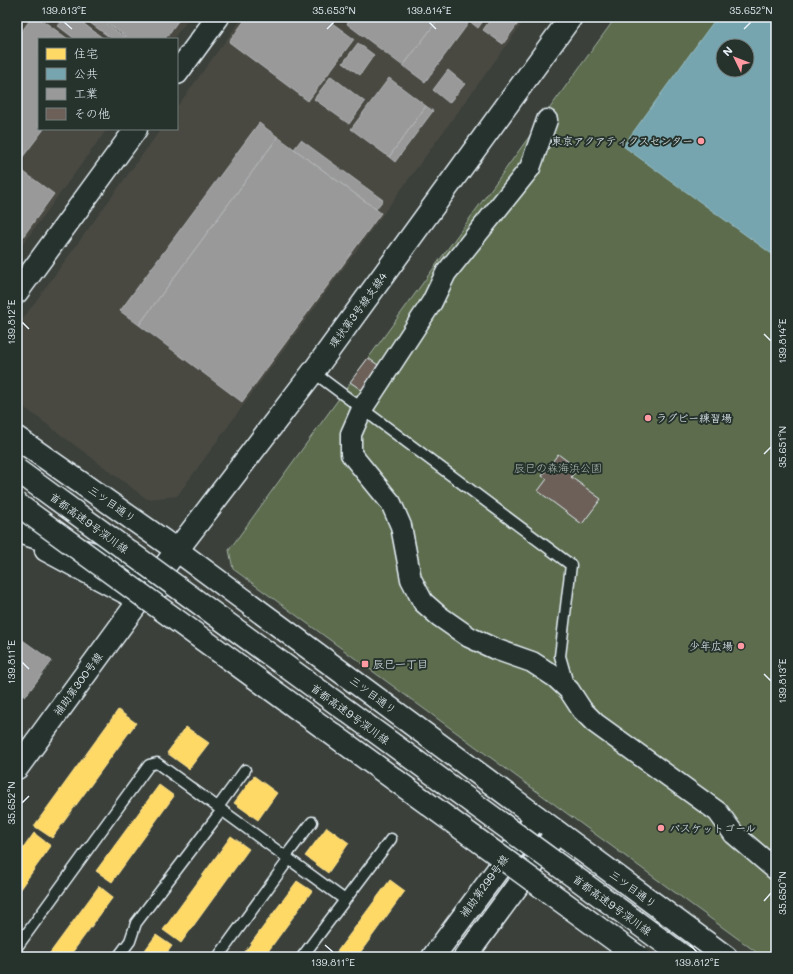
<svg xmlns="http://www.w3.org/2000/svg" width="793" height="974" viewBox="0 0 793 974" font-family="Mali,'Klee One',sans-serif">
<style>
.built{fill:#4a4a43}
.green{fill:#5c6c4e;stroke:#a2aea3;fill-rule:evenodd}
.homes{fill:#ffd966;stroke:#f8e092}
.public{fill:#76a5af;stroke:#98bcc5;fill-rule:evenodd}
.industry{fill:#999;stroke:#b1b3b6}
.building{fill:#6c6058;stroke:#e8f1f8}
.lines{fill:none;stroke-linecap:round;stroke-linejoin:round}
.lane-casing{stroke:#e8f1f8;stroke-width:13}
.street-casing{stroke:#e8f1f8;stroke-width:23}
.secondary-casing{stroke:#e8f1f8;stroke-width:25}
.primary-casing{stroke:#e8f1f8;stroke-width:25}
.lane{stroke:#26332d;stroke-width:10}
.street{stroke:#26332d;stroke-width:20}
.secondary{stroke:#26332d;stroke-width:22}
.primary{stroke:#26332d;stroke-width:22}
.highway-bridge-casing{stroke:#e8f1f8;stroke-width:25;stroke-linecap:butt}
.highway-bridge{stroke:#26332d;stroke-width:22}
.ticks{fill:none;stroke:#e8f1f8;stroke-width:1.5}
.poi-dot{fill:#ff9aa2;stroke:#26332d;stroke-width:1.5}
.labels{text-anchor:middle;stroke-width:4;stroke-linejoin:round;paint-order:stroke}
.poi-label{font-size:11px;fill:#e8f1f8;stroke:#26332d;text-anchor:start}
.street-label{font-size:11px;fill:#e8f1f8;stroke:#26332d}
.park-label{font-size:11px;fill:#b0bcb4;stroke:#26332d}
.neatline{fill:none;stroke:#e8f1f8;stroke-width:1.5}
.ticks-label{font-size:10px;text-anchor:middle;fill:#e8f1f8}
</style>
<rect width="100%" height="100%" fill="#3b403a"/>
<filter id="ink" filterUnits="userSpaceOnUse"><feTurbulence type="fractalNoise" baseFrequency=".025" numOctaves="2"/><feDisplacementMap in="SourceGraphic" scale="8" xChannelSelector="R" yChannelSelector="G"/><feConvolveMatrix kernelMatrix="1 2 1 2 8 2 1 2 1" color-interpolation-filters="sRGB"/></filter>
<g filter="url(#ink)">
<!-- built -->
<path class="built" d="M17,17H190L173,39H39V129H107L17,252Z
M243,17H527L177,496L147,499L17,402V327L161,129H177V107Z"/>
<!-- green -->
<path class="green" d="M616,17H776V957H763L233,569L229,550ZM723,46H747V70H723Z"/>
<!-- homes -->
<path class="homes" d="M118,710L136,723L52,838L34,826Z
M186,727L209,743L189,769L167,753Z
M254,776L277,793L258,820L234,803Z
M159,785L174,796L112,882L96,871Z
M327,827L349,843L328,873L305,856Z
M34,833L51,846L17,893V857Z
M231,836L249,849L181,943L163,930Z
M390,880L405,891L357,957H333Z
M297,881L312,891L264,957H241Z
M99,886L113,897L69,957H47Z
M156,935L172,946L164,957H140Z"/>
<!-- public -->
<path class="public" d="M717,17H776V257L623,146ZM723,46H747V70H723Z"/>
<!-- industry -->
<path class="industry" d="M32,17H38L68,39H39V129H44L22,158L17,154V38Z
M65,17H75L104,39H75L58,26Z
M82,17H97L127,39H112Z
M99,17H181L165,39H129Z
M247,17H324L354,39L308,101L229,42Z
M352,17H440L403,66L347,24Z
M440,17H459L468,24L425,82L403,66Z
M464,17H486L478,28Z
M492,17H523L503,44L483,30Z
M358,43L374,55L360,75L343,63Z
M448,70L465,84L449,103L433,90Z
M331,76L365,102L349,124L314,99Z
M389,78L426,106L389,157L351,129Z
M426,106L433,111L395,162L389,157Z
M259,123L278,137L139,325L120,311Z
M278,137L381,213L242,402L139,325Z
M301,140L383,200L376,209L294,149Z
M17,167L54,194L17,245Z
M17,636L52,661L25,697L17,691Z"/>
<!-- building -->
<path class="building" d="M368,358L381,367L363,391L350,382Z
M558,454L578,469L571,477L601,499L582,524L538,491L547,479L542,476Z"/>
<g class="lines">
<defs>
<path id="lane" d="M313,372L571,565L560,656L568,684
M218,807L245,770
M286,856L312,822
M17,947L149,765L157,763L345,900
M118,957L130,941L136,923L222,810
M218,957L289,859
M302,957L391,839"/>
<path id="street" d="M547,120L530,168L446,273L432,302L362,409L351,434V454L391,503L401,526L411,579L423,602L439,616L469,637L495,649L532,662L555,677L569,690L582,710L595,723L718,812L734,834L776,870"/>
<path id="secondary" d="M177,73L218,17
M17,292L136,129
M17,768L155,579L313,372L571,17
M433,957L537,817
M465,957L557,832"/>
<path id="primary" d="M17,438L178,551L726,957
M17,531C64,549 121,554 163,585
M46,550L134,597"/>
</defs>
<!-- lane casing -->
<use href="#lane" class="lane-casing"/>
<!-- street casing -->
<use href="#street" class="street-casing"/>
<!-- secondary casing -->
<use href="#secondary" class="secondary-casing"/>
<!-- primary casing -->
<use href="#primary" class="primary-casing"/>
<!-- lane -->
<use href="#lane" class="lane"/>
<!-- street -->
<use href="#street" class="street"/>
<!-- secondary -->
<use href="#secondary" class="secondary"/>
<!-- primary -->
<use href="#primary" class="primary"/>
<defs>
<path id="highway-bridge" d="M17,470L684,957
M17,504L638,957"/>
</defs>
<!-- highway-bridge casing -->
<use href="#highway-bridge" class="highway-bridge-casing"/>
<!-- highway-bridge -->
<use href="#highway-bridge" class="highway-bridge"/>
</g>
</g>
<!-- ticks -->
<path class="ticks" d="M64,22L72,29M429,22L436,29M327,29L334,22M744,29L751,22M22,322L29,329M764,334L771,341M764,454L771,447M22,662L29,669M764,674L771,681M22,803L29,796M764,901L771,893M325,945L333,952M690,945L697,952"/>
<!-- markers -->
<g class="poi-dot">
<circle cx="701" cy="141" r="4"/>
<circle cx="648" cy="418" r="4"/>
<circle cx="741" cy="646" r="4"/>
<rect x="361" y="660" width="8" height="8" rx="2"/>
<circle cx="661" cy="828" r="4"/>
</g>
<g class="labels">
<!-- poi labels -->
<g class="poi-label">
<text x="693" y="145" text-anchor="end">東京アクアティクスセンター</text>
<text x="656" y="422">ラグビー練習場</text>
<text x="733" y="650" text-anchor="end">少年広場</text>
<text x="373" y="668">辰巳一丁目</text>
<text x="669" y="832">バスケットゴール</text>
</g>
<!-- street labels -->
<g class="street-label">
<text transform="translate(358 310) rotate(-54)" y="4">環状第3号線支線4</text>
<text transform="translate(112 504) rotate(35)" y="4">三ツ目通り</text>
<text transform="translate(89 523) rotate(36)" y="4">首都高速9号深川線</text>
<text transform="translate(78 684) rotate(-54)" y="4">補助第300号線</text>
<text transform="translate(373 695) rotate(37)" y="4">三ツ目通り</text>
<text transform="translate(350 714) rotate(36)" y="4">首都高速9号深川線</text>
<text transform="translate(484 886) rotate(-54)" y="4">補助第299号線</text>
<text transform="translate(633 889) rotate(36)" y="4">三ツ目通り</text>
<text transform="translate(612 905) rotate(36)" y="4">首都高速9号深川線</text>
</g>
<!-- park labels -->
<g class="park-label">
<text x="558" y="472">辰巳の森海浜公園</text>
</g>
</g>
<!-- margin -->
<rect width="793" height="974" fill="none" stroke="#26332d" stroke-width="44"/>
<!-- legend -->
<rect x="38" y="38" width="140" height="92" fill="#26332d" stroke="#747f7e"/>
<rect x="46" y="48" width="20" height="12" fill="#ffd966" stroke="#747f7e"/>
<text x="74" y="58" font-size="12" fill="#e8f1f8">住宅</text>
<rect x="46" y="68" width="20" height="12" fill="#76a5af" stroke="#747f7e"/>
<text x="74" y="78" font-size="12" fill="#e8f1f8">公共</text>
<rect x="46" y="88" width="20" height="12" fill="#999999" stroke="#747f7e"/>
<text x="74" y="98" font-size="12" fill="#e8f1f8">工業</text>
<rect x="46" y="108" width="20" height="12" fill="#6c6058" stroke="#747f7e"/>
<text x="74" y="118" font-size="12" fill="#e8f1f8">その他</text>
<!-- north arrow -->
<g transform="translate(735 58) rotate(313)"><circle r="19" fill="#26332d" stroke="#747f7e"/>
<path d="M0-3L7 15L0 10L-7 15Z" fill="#ff9aa2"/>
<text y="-6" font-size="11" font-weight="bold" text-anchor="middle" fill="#e8f1f8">N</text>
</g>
<rect x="22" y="22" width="749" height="930" class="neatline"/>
<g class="ticks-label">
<text x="64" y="14">139.813°E</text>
<text x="334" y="14">35.653°N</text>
<text x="429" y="14">139.814°E</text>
<text x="751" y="14">35.652°N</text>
<text transform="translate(11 322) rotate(-90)" y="4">139.812°E</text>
<text transform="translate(782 341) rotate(-90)" y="4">139.814°E</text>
<text transform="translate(782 447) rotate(-90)" y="4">35.651°N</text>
<text transform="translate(11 662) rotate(-90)" y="4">139.811°E</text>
<text transform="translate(782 681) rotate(-90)" y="4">139.813°E</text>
<text transform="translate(11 803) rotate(-90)" y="4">35.652°N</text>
<text transform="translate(782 893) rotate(-90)" y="4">35.650°N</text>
<text x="333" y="966">139.811°E</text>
<text x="697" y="966">139.812°E</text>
</g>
</svg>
